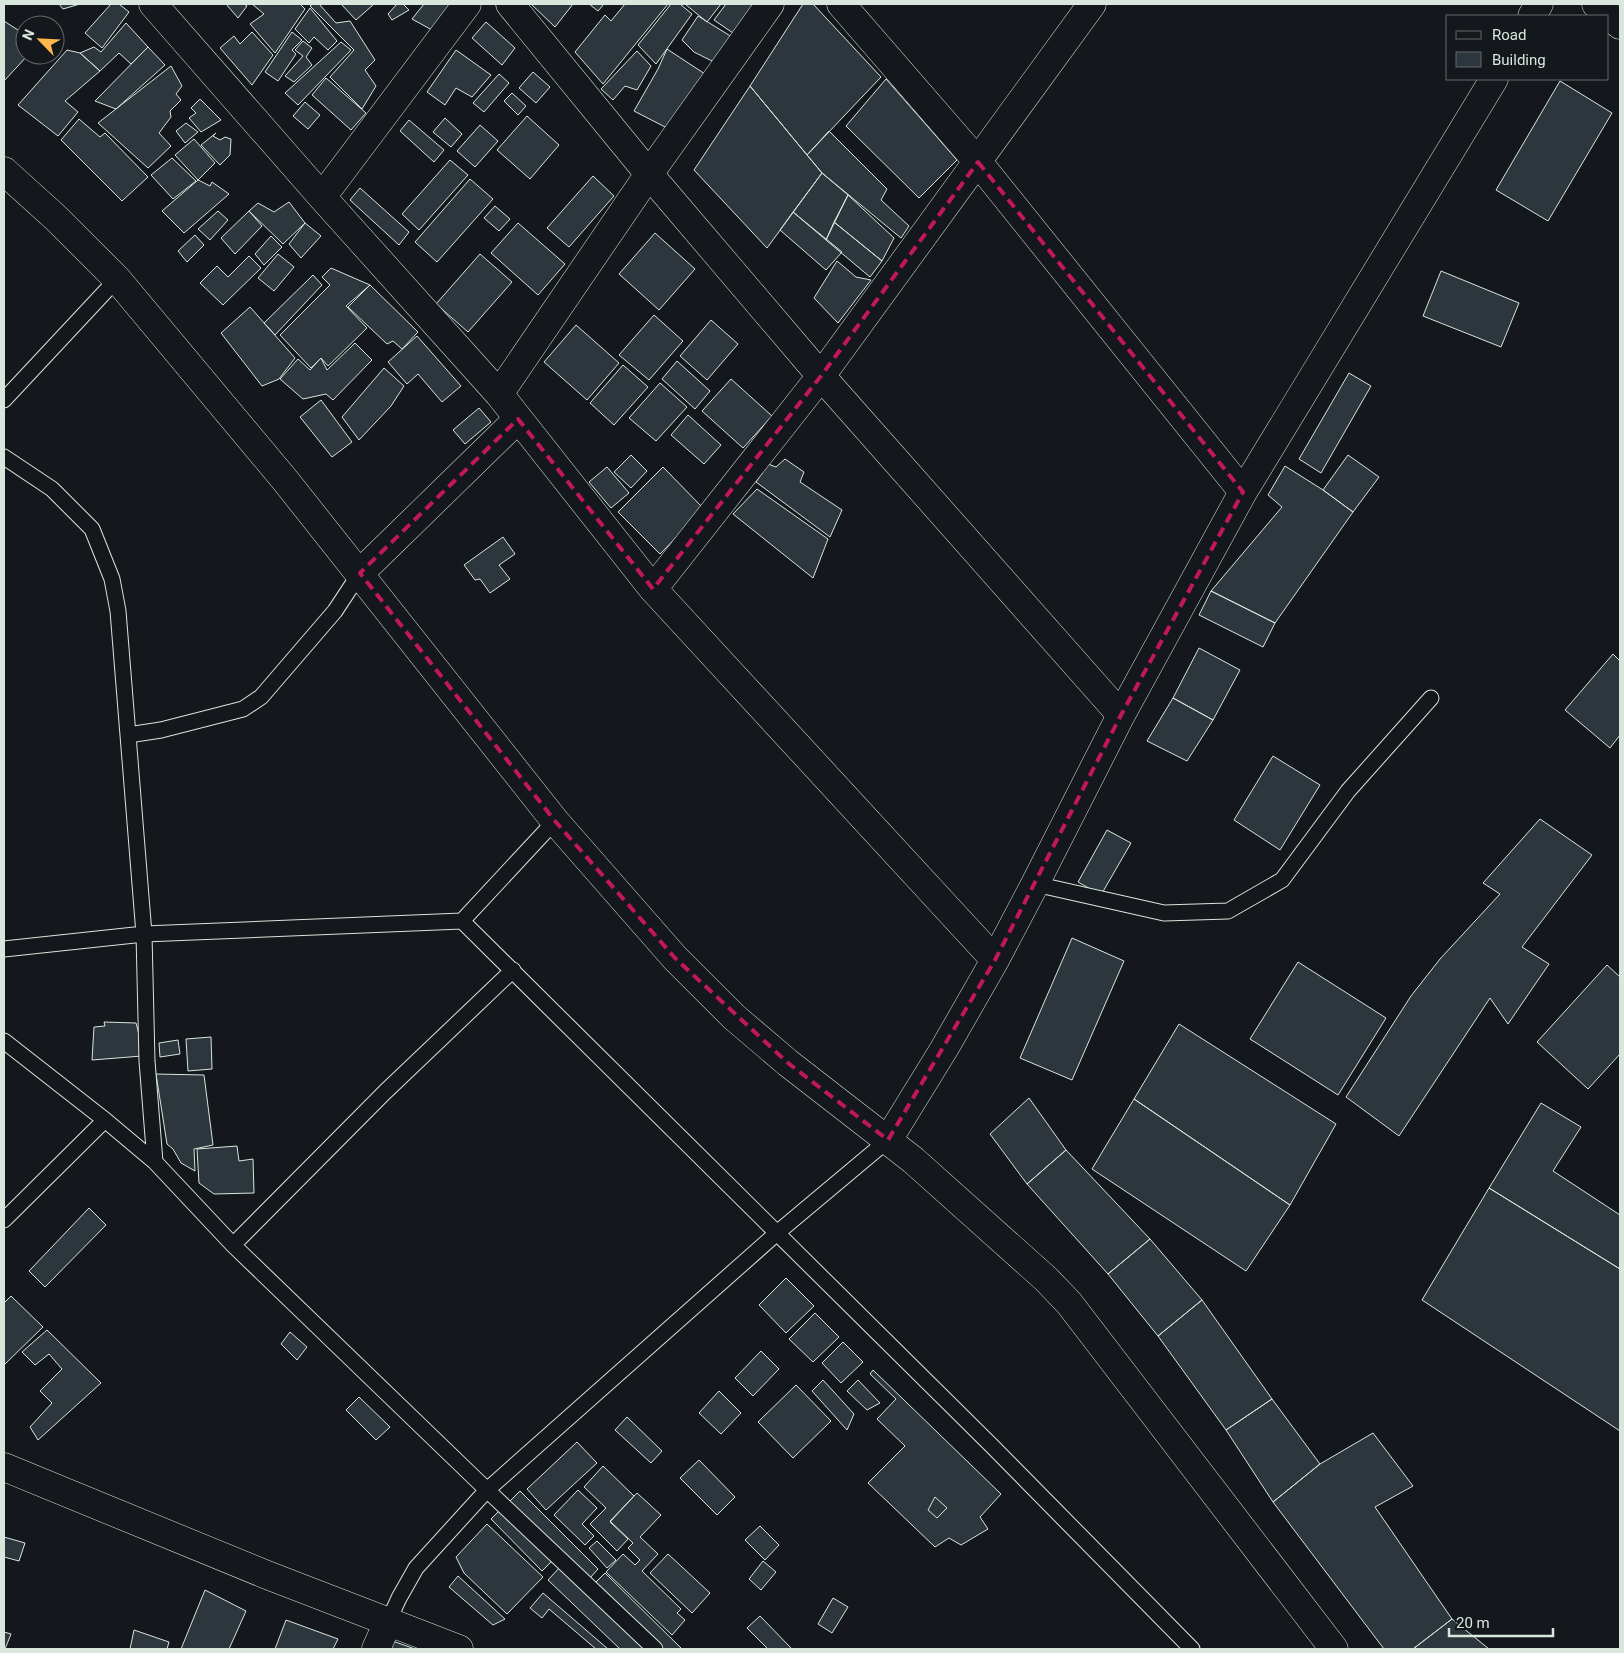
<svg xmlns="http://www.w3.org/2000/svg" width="1624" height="1653" viewBox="0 0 1624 1653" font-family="Roboto,sans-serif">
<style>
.building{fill:#2c363c;stroke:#d8e6dc}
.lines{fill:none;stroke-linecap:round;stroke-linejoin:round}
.service-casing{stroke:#d8e6dc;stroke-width:17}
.minor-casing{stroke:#d8e6dc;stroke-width:29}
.tertiary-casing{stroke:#d8e6dc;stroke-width:29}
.service{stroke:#14181c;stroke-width:15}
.minor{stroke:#14181c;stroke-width:28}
.tertiary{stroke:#14181c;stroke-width:28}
.marked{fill:none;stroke:#c2185b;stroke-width:4;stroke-dasharray:10 6;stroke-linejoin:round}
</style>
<rect width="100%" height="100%" fill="#14181c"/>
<!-- building -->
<path class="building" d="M59,4H80L63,9Z
M111,4H119L129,12L102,48L85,33Z
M226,4H244L247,6L238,18Z
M252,4H302L301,5L305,9L275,53L250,24L264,14Z
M313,4H319L336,23L350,21L375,60L365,70L376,86L362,109L330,77L354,50L310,6Z
M341,4H374L356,20Z
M397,4H403L409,10L392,20L388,14Z
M424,4H453L432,30L412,19Z
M531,4H573L555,27Z
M589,4H604L598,11Z
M625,4H668L603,84L575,52L605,15L611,21Z
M671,4H680L692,14L656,64L638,45Z
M685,4H721L707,22Z
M726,4H756L733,33L714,20Z
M803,4H813L881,77L807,155L750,86Z
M310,8L337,41L328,50L314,37L309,43L295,29Z
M698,16L732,37L716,63L694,52L682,40Z
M4,21L21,32L16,44L25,40V55H28L4,81Z
M486,22L515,48L502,65L472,38Z
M126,23L148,47L131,64L119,53L100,71L80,53L94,47L101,52Z
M252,32L273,55L252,85L220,48L234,36L240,44Z
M292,32L302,40L292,50L296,54L278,81L265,72Z
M303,41L312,48L306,57L312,65L294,82L285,76L303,56L295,50Z
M341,42L351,50L298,105L285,93Z
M148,47L165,65L116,109L95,101Z
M667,49L705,74L669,129L634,111L658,69Z
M67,50L80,53L100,71L65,101L78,112L58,136L18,105Z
M456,50L491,75L472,97L456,88L445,105L427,92Z
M637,51L651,66L637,90L625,86L613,100L601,89Z
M171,66L182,86L176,94L181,100L170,111L171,117L159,133L171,146L148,168L98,123Z
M533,72L550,87L536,103L519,88Z
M499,74L509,83L484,112L473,103Z
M326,78L366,113L351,130L312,95Z
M886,79L957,160L919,198L846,126Z
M1560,81L1612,113L1548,221L1496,190Z
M750,86L822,173L767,248L694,170Z
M512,93L526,106L518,115L504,101Z
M200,99L221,120L201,132L189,118L196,113L191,108Z
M305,102L320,115L308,129L293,116Z
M527,116L559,145L530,179L497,150Z
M445,118L462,134L451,147L433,132Z
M79,119L100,137L105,133L148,177L122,201L61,140Z
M409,120L444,150L434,162L400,131Z
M186,123L198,132L185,143L176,131Z
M480,125L498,141L475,167L457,151Z
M829,131L887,189L881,200L909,226L901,238L822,173L807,155Z
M216,133L213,136L220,140L225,137L231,139L230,155L220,165L201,145Z
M194,139L215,163L198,180L175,155Z
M172,158L196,181L173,199L151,175Z
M450,160L468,175L419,230L402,214Z
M822,173L848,195L826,240L793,212Z
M593,176L614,196L569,247L547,228Z
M470,179L493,199L437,262L415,242Z
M198,180L210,186L212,182L229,194L184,233L162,211Z
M360,188L409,232L399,245L350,200Z
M848,195L894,238L882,261L834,222Z
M289,202L305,223L283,244L249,211L258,203L274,212Z
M495,206L510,219L499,231L484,218Z
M218,211L228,220L210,240L198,229Z
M249,211L262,226L235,254L221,238Z
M793,212L842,252L826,270L780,230Z
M834,222L882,261L870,277L826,240Z
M305,223L321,236L301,258L289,244Z
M518,223L565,264L538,295L491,253Z
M655,233L695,269L659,310L619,274Z
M195,235L204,245L187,262L178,251Z
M271,236L282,247L264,265L255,254Z
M278,254L294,267L274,291L258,278Z
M480,254L512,282L468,332L436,304Z
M249,256L261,268L223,305L200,283L217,266L228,277Z
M837,261L856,277L871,280L838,323L814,298Z
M331,268L370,285L346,306L367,328L328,366L321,358L311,368L280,335L330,285L322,277Z
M1441,271L1519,303L1501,347L1423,316Z
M313,275L322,285L275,335L264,323Z
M370,285L418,332L402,349L393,341L387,344L348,307Z
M250,307L295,358L279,379L262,386L221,333Z
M654,315L683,341L649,380L619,355Z
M711,320L738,344L707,380L680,356Z
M576,325L619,363L587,400L544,362Z
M417,336L461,386L442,402L418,374L407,384L388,362Z
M355,343L372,360L333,400L326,394L303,399L280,379L298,359L310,370L321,358L327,370Z
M677,361L710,391L695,409L662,379Z
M623,365L648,387L614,425L590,403Z
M384,368L404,386L391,406L359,440L342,417Z
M1349,373L1371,386L1321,473L1299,459Z
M731,379L772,416L743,448L702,411Z
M660,383L687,407L656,441L629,418Z
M321,400L352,442L332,457L300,417Z
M479,408L491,422L465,444L453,430Z
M688,415L721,445L704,464L671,435Z
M631,455L647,471L631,488L614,472Z
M1348,455L1379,477L1353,512L1323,490Z
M785,459L804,472L800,482L842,510L830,537L756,482L768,464L776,467Z
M1285,466L1323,490L1353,512L1275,623L1211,591L1282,507L1268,495Z
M607,467L629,493L611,508L589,482Z
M663,467L704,509L660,554L618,512Z
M757,489L828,539L813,578L733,514Z
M503,537L515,554L499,565L510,579L490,593L480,579L475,580L464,565Z
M1211,591L1275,623L1263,647L1199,615Z
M1199,648L1240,670L1213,720L1173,698Z
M1613,654L1620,661V735L1610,748L1565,710Z
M1173,698L1213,720L1187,761L1147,741Z
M1273,756L1320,785L1280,850L1234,820Z
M1540,819L1592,855L1522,947L1549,964L1508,1024L1490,998L1399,1136L1346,1097L1411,996L1440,959L1500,894L1483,883Z
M1107,830L1131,843L1101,895L1078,882Z
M1072,938L1124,961L1072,1080L1020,1058Z
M1298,962L1386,1018L1338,1095L1250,1039Z
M1607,965L1620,977V1054L1588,1089L1537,1042Z
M104,1022L136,1023L144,1053L142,1056L92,1060L94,1027L105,1026Z
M1179,1024L1336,1124L1290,1205L1134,1099Z
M211,1037L212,1069L188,1071L186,1039Z
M178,1040L180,1054L160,1057L159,1043Z
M156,1074L204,1075L213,1145L194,1149L195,1171L181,1163L173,1149L167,1144Z
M1029,1098L1066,1150L1027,1184L990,1134Z
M1134,1099L1290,1205L1246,1271L1092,1169Z
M1541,1103L1581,1127L1553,1171L1620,1215V1269L1489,1188Z
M237,1146L239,1161L253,1159L254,1193L214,1194L199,1183L197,1149Z
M1066,1150L1150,1239L1108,1274L1027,1184Z
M1489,1188L1620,1269V1431L1422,1300Z
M89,1208L106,1225L45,1287L29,1271Z
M1150,1239L1202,1300L1158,1336L1108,1274Z
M786,1278L814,1306L786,1333L759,1305Z
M11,1296L43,1327L4,1365V1303Z
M1202,1300L1272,1399L1226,1430L1158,1336Z
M815,1313L839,1337L813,1362L789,1339Z
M47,1330L101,1383L38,1440L30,1427L52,1403L40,1391L62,1369L49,1354L35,1365L22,1352Z
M290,1332L307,1347L297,1360L281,1344Z
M843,1342L863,1362L841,1383L822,1363Z
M761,1351L779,1369L753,1396L735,1378Z
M873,1370L1001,1494L980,1517L988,1529L961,1545L949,1538L935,1547L868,1483L905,1446L877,1419L896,1399L870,1374Z
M823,1380L854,1414L847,1430L812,1391Z
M858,1380L880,1403L867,1410L847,1391Z
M796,1385L831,1421L793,1458L758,1422Z
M719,1391L741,1413L721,1434L699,1413Z
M359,1397L390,1427L376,1440L346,1410Z
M1272,1399L1320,1464L1273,1502L1226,1430Z
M627,1417L662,1451L651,1463L615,1430Z
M1373,1433L1413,1486L1375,1507L1452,1619L1413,1649H1384L1273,1502L1320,1464Z
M577,1442L597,1463L546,1510L527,1489Z
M699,1460L735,1497L717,1515L680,1478Z
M603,1466L634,1496L610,1522L628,1539L617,1551L590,1524L606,1508L584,1487Z
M578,1490L597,1508L582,1524L594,1536L585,1545L554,1515Z
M520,1491L598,1569L589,1579L510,1501Z
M637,1493L661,1515L640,1537L658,1554L642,1571L681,1609L677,1613L685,1620L672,1635L606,1572L623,1554L635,1565L640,1560L628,1548L633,1543L610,1521Z
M935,1497L947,1508L937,1518L928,1510Z
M501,1509L552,1561L542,1571L491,1519Z
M487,1524L543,1577L507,1614L464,1573L456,1557Z
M760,1526L779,1545L765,1560L745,1540Z
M4,1537L25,1543L19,1561L4,1557Z
M597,1541L616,1560L607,1568L589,1548Z
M668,1554L710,1593L692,1613L650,1573Z
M763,1561L776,1572L761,1590L749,1579Z
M560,1567L645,1649H620L548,1580Z
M605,1573L682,1649H664L596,1582Z
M458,1576L505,1619L493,1625L449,1587Z
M205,1590L246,1611L229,1649H181Z
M543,1593L608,1649H596L549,1609L542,1618L530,1608Z
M833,1598L848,1607L832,1633L818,1624Z
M760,1616L791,1648L789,1649H768L747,1628Z
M1452,1619L1489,1649H1413Z
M286,1620L338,1639L333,1649H275Z
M134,1630L169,1642L167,1649H130Z
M4,1632L11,1634L5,1649H4Z
M387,1639L415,1649H383Z"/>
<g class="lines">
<defs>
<path id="service" d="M4,400L117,279
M4,457L52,489L92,529L112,579L118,611L144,934L147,1061L155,1162
M128,735L161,730L243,709L261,697L335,611L360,573
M1035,884L1164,913L1228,911L1282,880L1348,791L1431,698
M462,921L992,1446L1192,1649
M4,949L144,934L462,921L555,821
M4,1041L105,1120L155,1162L233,1245L487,1490L655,1649
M4,1220L105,1120
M233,1245L385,1092L513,970
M388,1622L399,1598L416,1568L487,1490L777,1233L888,1140"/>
<path id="minor" d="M153,4L322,197L499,394L653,589L995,960
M510,4L649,174L821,376L1121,715
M841,4L978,162L1243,492
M1596,4L1620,25
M1532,16L1539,4
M322,197L467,4
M499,394L649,174L770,4
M360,573L518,419
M653,589L821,376L1092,4
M888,1140L944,1049L995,960L1035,884L1121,715L1243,492L1494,79
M4,1467L267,1575L459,1649
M376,1649L388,1622"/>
<path id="tertiary" d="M4,171L56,218L117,279L285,480L555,821L675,958L734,1017L788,1063L913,1160L1046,1279L1069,1303L1334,1649"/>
</defs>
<!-- service casing -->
<use href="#service" class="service-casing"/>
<!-- minor casing -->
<use href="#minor" class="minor-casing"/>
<!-- tertiary casing -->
<use href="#tertiary" class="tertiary-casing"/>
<!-- service -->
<use href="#service" class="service"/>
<!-- minor -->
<use href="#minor" class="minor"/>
<!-- tertiary -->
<use href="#tertiary" class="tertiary"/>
</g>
<!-- marked area -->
<path class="marked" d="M978,162L1243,492L1121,715L995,960L888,1140L788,1063L675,958L555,821L360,573L518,419L653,589L821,376Z"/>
<!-- border -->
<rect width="1624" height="1653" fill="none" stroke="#d8e6dc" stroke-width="10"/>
<!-- legend -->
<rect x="1446" y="15" width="162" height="65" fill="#14181c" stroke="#626a69"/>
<rect x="1456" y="31" width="25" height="8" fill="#14181c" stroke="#626a69"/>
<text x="1492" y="40" font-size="15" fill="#d8e6dc">Road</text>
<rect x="1456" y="52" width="25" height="15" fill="#2c363c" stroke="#626a69"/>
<text x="1492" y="65" font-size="15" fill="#d8e6dc">Building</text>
<!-- north arrow -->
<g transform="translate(40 40) rotate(294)"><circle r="24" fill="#14181c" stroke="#626a69"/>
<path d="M0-4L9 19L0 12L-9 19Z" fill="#ffb74d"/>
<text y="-8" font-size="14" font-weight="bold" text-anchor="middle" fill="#d8e6dc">N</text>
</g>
<!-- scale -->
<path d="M1449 1628v8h104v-8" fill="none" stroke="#d8e6dc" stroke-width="2.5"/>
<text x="1456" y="1628" font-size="15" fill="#d8e6dc" stroke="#14181c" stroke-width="4" paint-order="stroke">20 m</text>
</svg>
